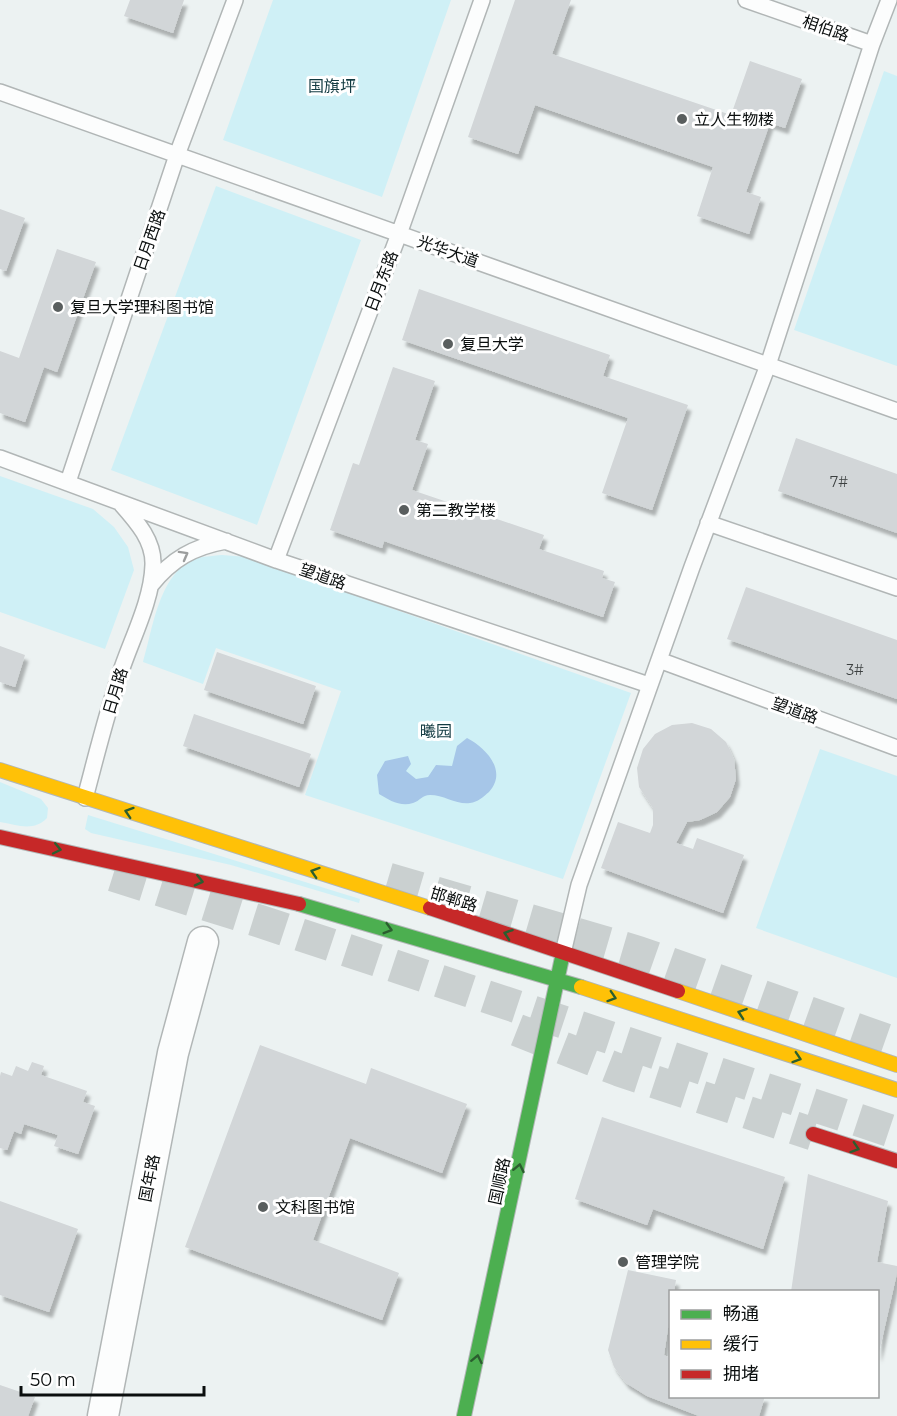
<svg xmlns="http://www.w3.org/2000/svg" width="897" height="1416" viewBox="0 0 897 1416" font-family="Montserrat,'Noto Sans SC',sans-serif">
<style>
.green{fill:#cff0f6}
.water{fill:#a6c6e8}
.building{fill:#d2d6d8;filter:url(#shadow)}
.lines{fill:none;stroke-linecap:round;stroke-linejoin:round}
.highway-tunnel{stroke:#cad0d0;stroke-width:33;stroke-dasharray:33 16;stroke-linecap:butt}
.lane-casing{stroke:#b1b6b6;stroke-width:18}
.street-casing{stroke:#b1b6b6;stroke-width:33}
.fast-casing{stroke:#b1b6b6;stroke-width:16}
.slow-casing{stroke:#b1b6b6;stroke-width:16}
.jam-casing{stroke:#b1b6b6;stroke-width:16}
.lane{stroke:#fcfdfd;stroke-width:15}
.street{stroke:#fcfdfd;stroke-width:30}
.fast{stroke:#4caf50;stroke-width:14}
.slow{stroke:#ffc107;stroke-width:14}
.jam{stroke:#c62828;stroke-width:14}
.oneway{stroke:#9b9d9d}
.oneway2{stroke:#2b5e2f}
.poi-dot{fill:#595e5e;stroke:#fff;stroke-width:2}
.labels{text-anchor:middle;stroke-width:6;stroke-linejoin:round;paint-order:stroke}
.number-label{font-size:14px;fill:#3c4040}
.street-label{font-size:16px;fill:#0a0e0e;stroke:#fff}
.park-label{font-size:16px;fill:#133b42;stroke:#fff}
.poi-label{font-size:16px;fill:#0a0e0e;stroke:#fff;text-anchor:start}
</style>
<defs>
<filter id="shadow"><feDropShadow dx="3.5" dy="6" stdDeviation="1.5" flood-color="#0004"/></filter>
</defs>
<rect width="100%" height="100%" fill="#ecf2f2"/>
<!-- green -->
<path class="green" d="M273,0H451L382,197L223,140Z
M884,71L897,76V366L794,330Z
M216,186L361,240L257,525L111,470Z
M0,476L93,509L114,527L128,547L134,570L105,649L0,612Z
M222,555L247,557L631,693L563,879L305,795L341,691L216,648L203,684L143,662C153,629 159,570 198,558C206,556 214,556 222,555Z
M820,749L897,776V978L756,928Z
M0,782L41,799L48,808L47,818C34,832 17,825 0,822Z
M88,815L360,899L359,903L231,865L91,833L85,829Z"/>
<!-- water -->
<path class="water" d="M467,738C486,748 508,771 489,792C483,797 478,802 470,803C457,805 444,795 430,795C422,795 420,801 413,803C400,807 389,800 379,794L377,775L385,761L408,756L411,764L406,771L416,779L428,777L436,765L452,766L457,746Z"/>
<!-- building -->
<path class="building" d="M130,0H184L173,33L124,16Z
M515,0H571L552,54L731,115L750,61L802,79L785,128L770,123L746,192L761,197L749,234L697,216L713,167L535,105L518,154L468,137Z
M0,209L25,218L6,271L0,269Z
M57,249L96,262L57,372L44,367L25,422L0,413V351L19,358Z
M419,289L610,355L603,376L688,405L652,510L602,493L628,418L402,340Z
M393,367L435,381L415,440L428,444L412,490L544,535L539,549L604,571L602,578L615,582L603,617L384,541L382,548L330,530L353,463L359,465Z
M796,438L897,474V533L778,491Z
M746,587L897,640V699L727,639Z
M0,646L25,655L15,687L0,682Z
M217,652L316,686L303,724L204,690Z
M194,714L311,754L299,787L183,746Z
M692,723L711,729L726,742L734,759L736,779L730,797L717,812L700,820L687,822L676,843L693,849L697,838L744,855L723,913L601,868L618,822L650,833L653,825V808L639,787L637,768L643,749L655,734L672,725Z
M260,1045L366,1084L371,1068L467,1104L442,1173L350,1138L313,1240L399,1273L382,1320L185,1247Z
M32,1062L44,1066L41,1075L87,1091L83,1102L95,1106L78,1154L54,1146L58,1135L24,1124L21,1134L14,1131L7,1150L0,1148V1076L1,1072L12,1076L16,1066L28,1071Z
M602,1117L785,1177L763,1249L653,1209L647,1225L575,1199Z
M808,1174L888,1201L877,1262L897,1266V1273L878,1357V1292H791Z
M0,1201L78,1229L49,1312L0,1295Z
M628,1270L676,1280L674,1292H670V1315L664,1355L670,1358V1396H765L759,1416H699L647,1396L626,1383L614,1367L608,1350Z
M0,1385L35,1397L28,1416H0Z"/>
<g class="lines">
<!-- highway-tunnel -->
<path class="highway-tunnel" d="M113,875L259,921L897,1133
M388,879L637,952L897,1044
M517,1030L619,1070L813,1134"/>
<defs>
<path id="lane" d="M746,0L872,44
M0,92L897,411
M0,458L276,560L649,685
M68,482L177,155L235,0
M708,523L897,588
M276,560L399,234L482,0
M151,585C172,559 193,547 226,541
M659,660L897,748
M85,798C96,757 106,715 120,674C131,640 152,601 153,565C154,541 137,522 122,505
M563,953L579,885L692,567L768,365L872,44L889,0"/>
<path id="street" d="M103,1416L173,1053L203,942"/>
<path id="fast" d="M299,904L581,987
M464,1416L563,953"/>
<path id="slow" d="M0,770L430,908
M581,987L897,1090
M678,991L897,1065"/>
<path id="jam" d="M0,837L299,904
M430,908L678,991
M813,1134L897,1161"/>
</defs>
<!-- lane casing -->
<use href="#lane" class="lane-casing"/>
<!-- street casing -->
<use href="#street" class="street-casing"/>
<!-- fast casing -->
<use href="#fast" class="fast-casing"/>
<!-- slow casing -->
<use href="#slow" class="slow-casing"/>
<!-- jam casing -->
<use href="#jam" class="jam-casing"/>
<!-- lane -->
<use href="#lane" class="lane"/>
<!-- street -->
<use href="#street" class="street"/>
<!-- fast -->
<use href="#fast" class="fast"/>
<!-- slow -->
<use href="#slow" class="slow"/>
<!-- jam -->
<use href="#jam" class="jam"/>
</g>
<!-- one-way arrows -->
<defs><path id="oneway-chevron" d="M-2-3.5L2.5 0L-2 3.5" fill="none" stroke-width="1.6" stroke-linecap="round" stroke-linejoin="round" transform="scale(1.5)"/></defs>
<use class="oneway" href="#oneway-chevron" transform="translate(184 555) rotate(-29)"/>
<g class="oneway2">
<use href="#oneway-chevron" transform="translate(129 812) rotate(-162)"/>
<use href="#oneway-chevron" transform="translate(57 849) rotate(12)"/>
<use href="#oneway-chevron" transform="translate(315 872) rotate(-162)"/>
<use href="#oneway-chevron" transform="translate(199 881) rotate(13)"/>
<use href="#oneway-chevron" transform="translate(388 929) rotate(16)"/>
<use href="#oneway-chevron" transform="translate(508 934) rotate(-161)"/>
<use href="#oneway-chevron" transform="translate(612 997) rotate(18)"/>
<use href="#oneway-chevron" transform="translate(742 1013) rotate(-161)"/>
<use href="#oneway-chevron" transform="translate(797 1058) rotate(18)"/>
<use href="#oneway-chevron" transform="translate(855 1148) rotate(18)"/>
<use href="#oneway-chevron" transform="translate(519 1168) rotate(-78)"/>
<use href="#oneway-chevron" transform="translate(477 1359) rotate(-78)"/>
</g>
<!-- markers -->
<g class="poi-dot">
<circle cx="682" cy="119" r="6"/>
<circle cx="58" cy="307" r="6"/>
<circle cx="448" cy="344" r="6"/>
<circle cx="404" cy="510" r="6"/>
<circle cx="263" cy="1207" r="6"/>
<circle cx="623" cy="1262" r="6"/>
</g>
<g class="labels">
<!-- number labels -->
<g class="number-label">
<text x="839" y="487">7#</text>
<text x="855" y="675">3#</text>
</g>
<!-- street labels -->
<g class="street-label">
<text transform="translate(826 28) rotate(19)" y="6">相伯路</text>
<text transform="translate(149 240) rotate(-71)" y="6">日月西路</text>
<text transform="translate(448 251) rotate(20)" y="6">光华大道</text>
<text transform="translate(381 281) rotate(-69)" y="6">日月东路</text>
<text transform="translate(323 576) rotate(19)" y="6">望道路</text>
<text transform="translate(115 691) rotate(-73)" y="6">日月路</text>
<text transform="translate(795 710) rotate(20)" y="6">望道路</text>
<text transform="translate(454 899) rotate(17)" y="6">邯郸路</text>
<text transform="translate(149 1178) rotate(-79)" y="6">国年路</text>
<text transform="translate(499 1181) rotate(-78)" y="6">国顺路</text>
</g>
<!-- park labels -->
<g class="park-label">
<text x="332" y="92">国旗坪</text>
<text x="436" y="737">曦园</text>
</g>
<!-- poi labels -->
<g class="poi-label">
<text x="694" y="125">立人生物楼</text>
<text x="70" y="313">复旦大学理科图书馆</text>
<text x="460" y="350">复旦大学</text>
<text x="416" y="516">第二教学楼</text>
<text x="275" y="1213">文科图书馆</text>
<text x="635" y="1268">管理学院</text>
</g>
</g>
<!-- legend -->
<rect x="669" y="1290" width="210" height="108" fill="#ffffff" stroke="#9d9f9f" stroke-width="1.5"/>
<rect x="681" y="1310" width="30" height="9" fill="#4caf50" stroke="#9d9f9f" stroke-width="1.5"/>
<text x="723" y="1320" font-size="18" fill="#0a0e0e">畅通</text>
<rect x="681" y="1340" width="30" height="9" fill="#ffc107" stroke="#9d9f9f" stroke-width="1.5"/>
<text x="723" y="1350" font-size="18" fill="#0a0e0e">缓行</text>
<rect x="681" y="1370" width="30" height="9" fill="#c62828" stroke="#9d9f9f" stroke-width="1.5"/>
<text x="723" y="1380" font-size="18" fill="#0a0e0e">拥堵</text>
<!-- scale -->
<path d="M21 1386v9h183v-9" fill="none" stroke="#0a0e0e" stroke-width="3"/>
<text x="30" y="1386" font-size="18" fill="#0a0e0e" stroke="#ffffff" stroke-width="4.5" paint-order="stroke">50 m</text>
</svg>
